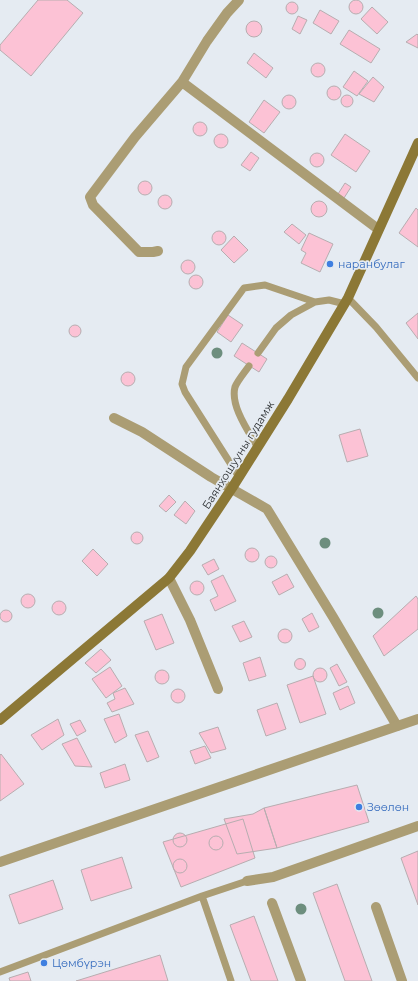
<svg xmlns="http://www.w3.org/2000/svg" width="418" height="981" viewBox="0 0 418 981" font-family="Montserrat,sans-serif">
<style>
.building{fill:#fcc2d5;stroke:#b7adb0}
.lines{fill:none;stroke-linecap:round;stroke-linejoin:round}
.service{stroke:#ab9d74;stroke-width:7}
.minor{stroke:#ab9d74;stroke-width:10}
.tertiary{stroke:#ab9d74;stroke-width:10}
.secondary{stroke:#8c7836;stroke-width:10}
.tree{fill:#6d8e7e}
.shop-dot{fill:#3f7fe0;stroke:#e5ebf2;stroke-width:1.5}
.labels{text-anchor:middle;stroke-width:3.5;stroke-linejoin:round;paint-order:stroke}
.shop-label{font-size:11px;fill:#366cbe;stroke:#e5ebf2;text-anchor:start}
.street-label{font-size:11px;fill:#2b2e30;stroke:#e5ebf2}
</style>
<rect width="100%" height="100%" fill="#e5ebf2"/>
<!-- building -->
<path class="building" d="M349 7a7 7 0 1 1 14 0a7 7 0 1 1-14 0Z
M38,0H67L83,13L31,76L0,50V45Z
M286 8a6 6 0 1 1 12 0a6 6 0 1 1-12 0Z
M372,7L388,22L377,34L361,19Z
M320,10L339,21L331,34L313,23Z
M298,16L307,20L300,34L292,29Z
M246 29a8 8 0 1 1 16 0a8 8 0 1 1-16 0Z
M349,30L380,49L371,63L340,44Z
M417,34L418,35V48L406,42Z
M254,53L273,68L266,78L247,63Z
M311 70a7 7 0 1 1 14 0a7 7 0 1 1-14 0Z
M354,71L368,81L357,96L343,87Z
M373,77L384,87L374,102L359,94Z
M327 93a7 7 0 1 1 14 0a7 7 0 1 1-14 0Z
M282 102a7 7 0 1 1 14 0a7 7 0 1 1-14 0Z
M341 101a6 6 0 1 1 12 0a6 6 0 1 1-12 0Z
M264,100L280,112L264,133L249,122Z
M193 129a7 7 0 1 1 14 0a7 7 0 1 1-14 0Z
M345,134L370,151L356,172L331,155Z
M214 141a7 7 0 1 1 14 0a7 7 0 1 1-14 0Z
M251,152L259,158L250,171L241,165Z
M310 160a7 7 0 1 1 14 0a7 7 0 1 1-14 0Z
M138 188a7 7 0 1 1 14 0a7 7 0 1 1-14 0Z
M345,183L351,187L344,198L338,194Z
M158 202a7 7 0 1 1 14 0a7 7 0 1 1-14 0Z
M311 209a8 8 0 1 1 16 0a8 8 0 1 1-16 0Z
M416,208L418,210V247L399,233Z
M292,224L306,235L299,244L284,232Z
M212 238a7 7 0 1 1 14 0a7 7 0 1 1-14 0Z
M309,233L333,244L320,272L301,263L306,253L301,250Z
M234,236L248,250L234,263L221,250Z
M181 267a7 7 0 1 1 14 0a7 7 0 1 1-14 0Z
M189 282a7 7 0 1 1 14 0a7 7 0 1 1-14 0Z
M418,313V339L406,323Z
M228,315L243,325L231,342L217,332Z
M69 331a6 6 0 1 1 12 0a6 6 0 1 1-12 0Z
M242,343L267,359L259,372L234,356Z
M121 379a7 7 0 1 1 14 0a7 7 0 1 1-14 0Z
M360,429L368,456L347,462L339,435Z
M169,495L176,502L166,512L159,506Z
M185,501L195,511L186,524L174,515Z
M131 538a6 6 0 1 1 12 0a6 6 0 1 1-12 0Z
M245 555a7 7 0 1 1 14 0a7 7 0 1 1-14 0Z
M93,549L108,564L97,576L82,561Z
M265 562a6 6 0 1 1 12 0a6 6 0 1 1-12 0Z
M214,559L219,569L208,575L202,565Z
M287,574L294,587L279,595L272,582Z
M223,575L236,601L215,611L210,600L218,596L211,581Z
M190 588a7 7 0 1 1 14 0a7 7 0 1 1-14 0Z
M21 601a7 7 0 1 1 14 0a7 7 0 1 1-14 0Z
M416,596L418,599V629L384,656L373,636Z
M52 608a7 7 0 1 1 14 0a7 7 0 1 1-14 0Z
M0 616a6 6 0 1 1 12 0a6 6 0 1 1-12 0Z
M312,613L319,627L309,632L302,619Z
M162,614L174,643L156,650L144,621Z
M244,621L252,637L240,642L232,626Z
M278 636a7 7 0 1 1 14 0a7 7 0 1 1-14 0Z
M101,649L111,660L96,673L85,663Z
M260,657L266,676L249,681L243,663Z
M294.5 664a5.5 5.5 0 1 1 11 0a5.5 5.5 0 1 1-11 0Z
M337,664L347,682L339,686L330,668Z
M110,667L122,686L106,698L92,679Z
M313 675a7 7 0 1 1 14 0a7 7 0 1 1-14 0Z
M155 677a7 7 0 1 1 14 0a7 7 0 1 1-14 0Z
M313,676L326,714L300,723L287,685Z
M348,686L355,703L340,710L333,693Z
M125,688L134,704L112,712L107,703L115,699L113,693Z
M171 696a7 7 0 1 1 14 0a7 7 0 1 1-14 0Z
M277,703L286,729L266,736L257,710Z
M119,714L127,736L115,743L104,719Z
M58,719L64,735L42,750L31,735Z
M80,720L86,731L77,736L70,724Z
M218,727L226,749L211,753L199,733Z
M148,731L159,757L147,762L135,735Z
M77,738L92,767L75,766L62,744Z
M205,746L211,758L195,764L190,751Z
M1,754L24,784L0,801V755Z
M125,764L130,780L105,788L100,773Z
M357,785L369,822L277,848L264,808Z
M264,808L277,848L237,854L224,819L253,814Z
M243,819L255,858L181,887L163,842Z
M173 840a7 7 0 1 1 14 0a7 7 0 1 1-14 0Z
M209 843a7 7 0 1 1 14 0a7 7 0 1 1-14 0Z
M418,851V905L401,858Z
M122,857L132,888L91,901L81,870Z
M173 866a7 7 0 1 1 14 0a7 7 0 1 1-14 0Z
M53,880L63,909L19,924L9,895Z
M337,884L372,981H345L313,893Z
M254,916L278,981H251L230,925Z
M160,955L168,981H76Z
M28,972L31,981H10L9,978Z"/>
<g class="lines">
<!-- service -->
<path class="service" d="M348,298L376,327L418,378
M258,353L276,328L291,315L315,302L329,300L345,304
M249,366C245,372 238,380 235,387C230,406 249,432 258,448
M239,477L185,392L182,384L186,367L244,288L265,285L315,302
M202,896L231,981
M0,972L202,896L247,881"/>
<!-- minor -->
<path class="minor" d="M182,82L378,229
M158,251L153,252H139L93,205L90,197L135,137L182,82L207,41L227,13L239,0
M114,418L142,432L211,477L267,509L333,617L397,726
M169,578L190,620L218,689
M247,881L273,877L418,826
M272,903L301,981
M376,907L402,981"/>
<!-- tertiary -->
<path class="tertiary" d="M0,862L418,719"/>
<!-- secondary -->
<path class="secondary" d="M0,720L169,578L190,551L232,488L288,399L348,298L418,143"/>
</g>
<!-- trees -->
<g class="tree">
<circle cx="217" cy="353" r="5.5"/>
<circle cx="325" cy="543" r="5.5"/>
<circle cx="378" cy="613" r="5.5"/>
<circle cx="301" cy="909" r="5.5"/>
</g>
<!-- markers -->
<g class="shop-dot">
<circle cx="330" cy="264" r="4"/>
<circle cx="359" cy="807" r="4"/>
<circle cx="44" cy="963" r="4"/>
</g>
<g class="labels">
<!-- shop labels -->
<g class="shop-label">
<text x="338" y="268">наранбулаг</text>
<text x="367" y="811">Зөөлөн</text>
<text x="52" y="967">Цөмбүрэн</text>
</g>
<!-- street labels -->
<g class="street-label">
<text transform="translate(238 455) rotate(-58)" y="4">Баянхошууны гудамж</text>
</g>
</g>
</svg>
